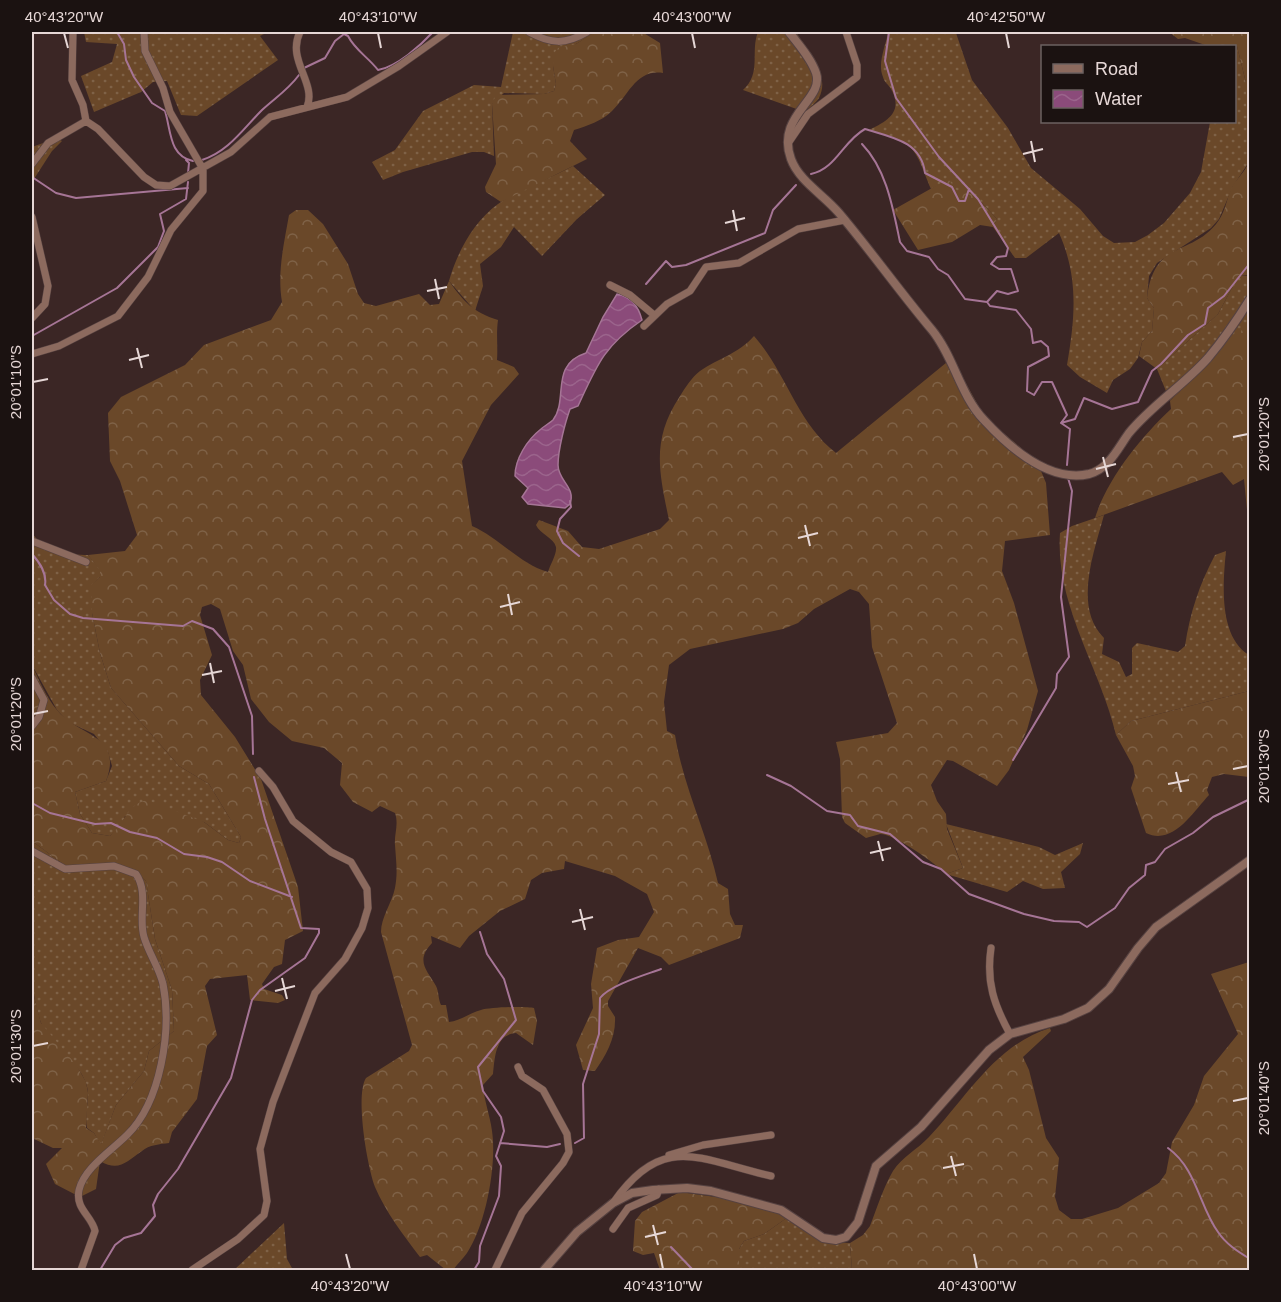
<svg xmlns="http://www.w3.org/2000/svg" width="1281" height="1302" viewBox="0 0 1281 1302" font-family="Helvetica,sans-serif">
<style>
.grass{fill:url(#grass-dots)}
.forest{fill:url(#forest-crowns)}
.water{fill:url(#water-waves);stroke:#a67596;stroke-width:1.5}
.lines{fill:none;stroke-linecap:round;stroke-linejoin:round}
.stream{stroke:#a67596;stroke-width:2}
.minor-casing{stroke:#564241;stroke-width:8}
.tertiary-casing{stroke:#564241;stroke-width:10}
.minor{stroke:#8c6a5e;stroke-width:7}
.tertiary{stroke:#8c6a5e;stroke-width:8}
.ticks{fill:none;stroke:#e6d7d6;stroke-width:2}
.neatline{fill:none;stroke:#e6d7d6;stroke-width:2}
.ticks-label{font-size:15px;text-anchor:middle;fill:#e6d7d6}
</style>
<defs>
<pattern id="grass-dots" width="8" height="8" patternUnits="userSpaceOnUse" patternTransform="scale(1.5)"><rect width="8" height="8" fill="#6a4829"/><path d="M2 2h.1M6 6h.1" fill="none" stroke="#7f6247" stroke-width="1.8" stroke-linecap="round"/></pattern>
<pattern id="forest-crowns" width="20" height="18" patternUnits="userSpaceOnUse" patternTransform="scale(1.5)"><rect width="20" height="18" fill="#6a4829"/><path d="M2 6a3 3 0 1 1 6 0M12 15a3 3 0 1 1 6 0" fill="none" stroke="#7f6247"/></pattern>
<pattern id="water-waves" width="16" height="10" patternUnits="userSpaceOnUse" patternTransform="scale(1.5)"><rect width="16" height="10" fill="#8b4b7a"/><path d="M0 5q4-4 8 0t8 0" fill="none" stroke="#9b648c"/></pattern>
</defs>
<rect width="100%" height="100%" fill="#3b2625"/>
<!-- grass -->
<path class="grass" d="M84,32H268L260,36L278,60L197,116L181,115L167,81L153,82L141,92L94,112L81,76L112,62L117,44L86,42Z
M513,32H596L576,44L553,66L556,84L554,91L544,94L504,93L492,104L494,156L484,152H472L403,172L383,180L372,162L395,150L423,111L474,85L501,87Z
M758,32H796C807,50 831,74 819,98C816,103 810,107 805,112L743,90C762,73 750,52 758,32Z
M888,32H958L956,33L972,80L1008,128L1031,168L1080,209L1103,236L1114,243L1135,242L1148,235L1164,223L1190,193L1201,172L1210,122H1234V46H1231H1237L1246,83L1249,162L1233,186L1219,219L1211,228L1157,263L1149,276L1147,298L1154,308L1152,331L1142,342L1138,358L1130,369L1113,380L1107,393L1080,377L1067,365C1075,318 1079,278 1059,233L1026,258H1015L993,227L997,219L974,194H959L948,180L931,189C914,147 916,142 869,130C887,121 904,112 891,89C889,85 884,82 883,77C877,63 886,46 888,32Z
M57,138L62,141L52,151L32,182V147Z
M573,166L605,195L577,219L542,256L514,227L501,247L480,264L483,286L475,311L449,281C457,253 473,222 498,204C520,188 549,179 573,166Z
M1239,275L1250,276C1249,289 1252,305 1249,317C1244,344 1190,383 1170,401L1157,369L1218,314Z
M1104,515C1094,552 1073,607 1104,638L1102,654L1119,662L1126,677L1132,674V648L1137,643L1178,652L1185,646C1190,613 1199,585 1215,555L1226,551C1223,582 1218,636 1249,655V691L1131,721L1116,735C1100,667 1055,605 1060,533L1072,526Z
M32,533C43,550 69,555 88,555L100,569V577L92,585V613L100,653L111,688L179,766L209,784L241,837L239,843L228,840L204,822L125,816L121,827L110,836L92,833L80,814L75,792L106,781L112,766L108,752L94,734L68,722L57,710L32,665Z
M946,824L1039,847L1055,855L1083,843L1080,854L1061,872L1065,888L1043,889L1023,881L1007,892L946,874L963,868Z
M32,841L67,867L134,871L146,881L155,939L172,990L174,1031L149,1051L144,1071L116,1105L101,1145L94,1133L87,1128C84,1113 91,1097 86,1083C77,1058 48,1044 40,1020C23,966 32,897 32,841Z
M788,1217L832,1242L850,1243L852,1270H739V1249L744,1241L764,1234Z
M284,1223L287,1259L293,1270H234Z"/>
<!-- forest -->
<path class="forest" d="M595,32H642L660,43L663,73C636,69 629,95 612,111C602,121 587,126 574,130L570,141L587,159L501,202L486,192L485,187L496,164L492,104L496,95L544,94L554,91L556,84L553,66L554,53L558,48L576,44Z
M1169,32H1249V124L1246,112V83L1237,46H1208L1185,38L1178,39Z
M1249,162V275H1239L1218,314L1157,369L1139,356L1142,342L1152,331L1154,308L1147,298C1154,237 1193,258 1219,220C1226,210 1227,196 1233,185C1238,178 1245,171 1249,162Z
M948,179L959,193L974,194L997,219L993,227L980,225L952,242L918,250L893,210Z
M296,210H308L323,224L348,264L358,294L364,303L376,306L419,294L430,305L439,304L449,281C464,302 473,312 498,320C496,334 498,347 497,360L514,367L519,374L491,405L462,461L472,526C498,537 521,565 548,572C550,565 557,554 556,547C554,538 540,534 536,525L539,520L568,531L582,547L599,549L660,529L669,520C659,472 651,440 680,396C685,388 692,377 700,371C719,358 738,354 754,336C786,372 797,423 836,453L952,358L985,418L1020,447L1041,471L1046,483L1050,535L1005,541L1002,571L1014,603L1038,691L1027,730L1009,770L997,786L953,761L947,760L931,785L937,801L946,814L947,829L963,868L946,874C936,864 895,834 880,834C876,835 870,837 866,838L845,823L842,817L840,759L836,742L888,733L897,723L872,647L869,604L859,592L850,589L814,609L798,623L783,629L690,649L669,665L664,702L667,731L675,735C683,786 707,833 718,883L728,889L730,914L735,925H743L740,938L669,965L661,957L638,948L608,1001V1006L615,1017C616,1038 606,1055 595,1071L583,1070L576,1045L593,1008L591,984L597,948L618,940L639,937L654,912L647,894L615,876L565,861L564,869L542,873L531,880L525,899L500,911L469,936L460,948L431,936L432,943C415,961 427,970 436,986C439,992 438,999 441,1005H446L449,1022C460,1021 470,1013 481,1010C491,1007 526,1006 534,1008L537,1021L533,1045L516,1033C495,1035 495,1057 493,1074L483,1085C484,1101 490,1115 492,1131C497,1164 486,1225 467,1253C463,1259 457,1264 453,1270H446L427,1255L420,1257C404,1236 385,1211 375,1187C367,1166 355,1095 366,1078L409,1051L412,1045L381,932C381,917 392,903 395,888C398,873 396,860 395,845C394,834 399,825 395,813L380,806L372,812L353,802L340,785L342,763L324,748L292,741L269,722L251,699L243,665L233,651L220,609L211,604L202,607L200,615L212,655L200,680L201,695L235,737L261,779L298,887L303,931L285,940L282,964L274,967L262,984L264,989L282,995L285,1000L278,1003L250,1000L247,975L210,979L205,986L217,1035L207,1046L197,1099L172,1132L169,1143C160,1144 149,1145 142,1151C126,1162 119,1172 100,1161L96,1189L80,1197L55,1184L46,1164L62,1148H53L32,1138V989L41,1023L77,1066L86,1082L88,1093L86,1128L94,1133L101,1144L116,1105L144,1071L149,1051L174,1031L172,990L155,939L146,881L134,871L67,867L32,841V665C39,680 46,697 57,710C78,737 124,734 106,781L75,792L80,814L92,833L110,836C124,824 127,804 147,800L204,822L228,840L239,843L241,837L209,784L179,766L111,688L100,653L92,613V589L90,586L100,577V570L88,555L125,551L137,535L120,481L110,461L108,413L121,397L185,365L204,345L271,320L282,302C277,272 284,244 289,215Z
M1249,319V530L1244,479L1233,485L1222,472L1095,518C1107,479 1141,437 1171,409L1170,401C1199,374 1229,353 1249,319Z
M1249,691V777L1224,774L1212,777L1207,790L1209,795C1193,812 1173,846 1146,833L1131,788L1135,776L1133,766L1116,735L1131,721Z
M1249,962V1270H852L850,1243L863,1235L870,1226C877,1208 883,1188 893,1171C902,1157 918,1149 929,1137C967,1097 995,1045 1050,1028L1051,1031L1023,1057L1029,1070L1046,1138L1059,1158L1055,1197L1059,1210L1071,1219H1082L1118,1208L1159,1183L1166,1173L1172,1142L1194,1105L1204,1076L1238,1034L1211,974Z
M680,1192L737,1200L788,1217L764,1234L744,1241L739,1249V1270H660L654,1253L643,1255L633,1251L635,1221L642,1212Z"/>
<!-- water -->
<path class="water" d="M617,294C631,297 638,305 642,320C604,346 597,365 578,406L570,409C565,423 558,450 558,465C558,481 576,487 570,504L565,508L528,504L522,497L528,488L515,476C515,459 527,440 541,429C544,426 550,423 553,420C569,399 549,365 586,353L603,317Z"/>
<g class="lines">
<!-- stream -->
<path class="stream" d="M117,32L124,44L126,60L134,77L152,103L165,111C171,130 169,156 193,161
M889,32L885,61L896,98L939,157L978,199L1008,248L1006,256L997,257L991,264L999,269H1011L1018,291L1008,294L997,291L987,302
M304,68L325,58L335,41L344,34L348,36C355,50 368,57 378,70C397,67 421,45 433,32
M862,144C887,170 893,209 900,242L907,251L929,257L938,269L948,275L965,299L987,302
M186,160L189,163L188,173
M202,160C228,152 243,129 262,110C275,98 288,90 299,75
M811,174C836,169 843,141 865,129C891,137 921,141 925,173L952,187L959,201H965L969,189
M32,177L56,193L76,198L188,188
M646,284L666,261L672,267L686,265L765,233L773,210L796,185
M987,302L990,306L1016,310L1031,329L1033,343L1041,341L1048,347L1049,356L1028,367L1027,391L1034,395L1042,382H1052L1067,415L1061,423
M32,336L117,288L158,247L164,231L160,214L186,199L188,182
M1061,423L1075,419L1084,398L1112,409L1138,402L1152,371L1161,364L1188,335L1205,324L1208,308L1224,296L1250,263
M1061,423L1070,429L1067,465
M570,501L571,507L560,519L557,531L563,543L579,556
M32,554C40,563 47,573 45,585L54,600L70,614L83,618L183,626L192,621L213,629L229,647L252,716L253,754
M1013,760L1056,688L1057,674L1069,657L1061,597L1072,491L1068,478
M767,775L791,786L827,811L850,815L858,826L890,834L923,862L941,869L969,894L1024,914L1054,921L1079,922L1087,927L1115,908L1129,888L1145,875L1146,865L1155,862L1165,849L1193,833L1213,817L1250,799
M32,803L50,813L95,824L111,823L130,832L157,838L184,854L207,857L222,862L250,881L292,897
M500,1143L547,1147L560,1144
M575,1143L584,1138L583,1084L599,1034L600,998C610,985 645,975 661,969
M1168,1148C1197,1169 1199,1206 1218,1232C1226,1244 1237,1251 1250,1259
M671,1247L693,1270
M100,1270L115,1245L124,1238L141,1233L155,1216L153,1205L158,1194L178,1169L231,1078L252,1000L260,990L305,958L319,933V929L301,928L265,819L254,777
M474,1270L479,1262L480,1246L499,1196L501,1166L496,1156L504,1131L501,1117L483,1091L478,1067L516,1020L504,979L487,954L480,932"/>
<defs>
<path id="minor" d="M73,32L72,80L83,105L86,121L98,129L144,177L156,185L170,186L231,152L270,117L347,97L399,66L447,32
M300,32C286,60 317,83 307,107
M529,32C551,44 565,45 587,32
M789,142L808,114L857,77V65L846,32
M32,164L48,143L86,121
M32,217L48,286L45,304L32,318
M610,285L630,295L654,315
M644,326L667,304L690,291L706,267L739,263L798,229L845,220
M32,354L59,346L118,316L148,277L171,230L203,191V169L170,112L163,88L145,51L144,32
M32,541L86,562
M32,678L44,700L39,717L32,726
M32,851L65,869L114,866L136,874C149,893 138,917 144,937C149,954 159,967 163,984C172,1030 161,1102 127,1135C111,1151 84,1168 79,1190C75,1209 92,1216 95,1231L81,1270
M991,948C986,982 994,1005 1010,1034
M669,1155L703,1145L771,1135
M613,1203C663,1131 700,1160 771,1176
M613,1229L628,1208L657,1195L659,1189
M192,1270L238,1239L264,1215L267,1201L260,1149L273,1102L315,993L345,959L362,928L368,908L367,889L351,862L331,852L293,821L273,787L259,771
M495,1270L522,1213L563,1163L569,1152L567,1134L543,1090L522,1076L518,1067"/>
<path id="tertiary" d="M789,32C798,44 811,58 816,73C825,100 775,115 791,159C799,181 824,195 839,213C871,251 900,292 932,330C954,357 960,395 984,420C1008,446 1049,483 1089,474C1109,469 1118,448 1129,433C1152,405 1184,385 1208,358C1224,339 1237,320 1250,299
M544,1270L577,1232L613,1203L632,1193L653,1190L687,1188L711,1191L781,1210L823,1238L836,1240L846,1237L858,1222L876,1166L921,1127L989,1050L1010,1034L1064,1019L1088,1008L1109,989L1138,948L1156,927L1250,860"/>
</defs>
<!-- minor casing -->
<use href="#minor" class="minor-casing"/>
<!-- tertiary casing -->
<use href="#tertiary" class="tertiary-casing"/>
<!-- minor -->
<use href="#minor" class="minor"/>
<!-- tertiary -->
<use href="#tertiary" class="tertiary"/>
</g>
<!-- ticks -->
<path class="ticks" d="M64,33L68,48M378,33L381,48M692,33L695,48M1006,33L1009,48M1031,141L1035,162M1023,154L1043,149M733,210L737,231M725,223L745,218M435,279L439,299M427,291L447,287M137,348L142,368M129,360L149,355M33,382L48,379M1233,437L1248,434M1103,457L1108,477M1096,469L1116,464M805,525L810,546M798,538L818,533M508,594L512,615M500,607L520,602M210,663L214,683M202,675L222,671M33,714L48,711M1233,769L1248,766M1176,772L1181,792M1168,784L1189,780M878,841L883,861M870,853L891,848M580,909L585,930M572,922L593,917M282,978L287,999M275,991L295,986M33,1046L48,1043M1233,1101L1248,1098M951,1156L956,1176M943,1168L964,1164M653,1225L658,1245M645,1237L666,1232M346,1254L350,1269M660,1254L663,1269M974,1254L977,1269"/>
<!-- border -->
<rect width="1281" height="1302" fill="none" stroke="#1b1211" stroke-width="66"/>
<!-- legend -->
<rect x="1041" y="45" width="195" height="78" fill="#1b1211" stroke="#6c6160" stroke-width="1.5"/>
<rect x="1053" y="64" width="30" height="9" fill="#8c6a5e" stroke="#6c6160" stroke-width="1.5"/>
<text x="1095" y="75" font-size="18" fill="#e6d7d6">Road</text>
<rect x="1053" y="90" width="30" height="18" fill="url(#water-waves)" stroke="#6c6160" stroke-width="1.5"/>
<text x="1095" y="105" font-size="18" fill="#e6d7d6">Water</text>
<rect x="33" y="33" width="1215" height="1236" class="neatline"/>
<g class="ticks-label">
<text x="64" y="22">40°43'20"W</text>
<text x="378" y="22">40°43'10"W</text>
<text x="692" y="22">40°43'00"W</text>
<text x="1006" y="22">40°42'50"W</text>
<text transform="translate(16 382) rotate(-90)" y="5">20°01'10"S</text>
<text transform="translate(1264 434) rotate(-90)" y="5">20°01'20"S</text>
<text transform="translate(16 714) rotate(-90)" y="5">20°01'20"S</text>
<text transform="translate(1264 766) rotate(-90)" y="5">20°01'30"S</text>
<text transform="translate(16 1046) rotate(-90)" y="5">20°01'30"S</text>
<text transform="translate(1264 1098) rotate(-90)" y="5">20°01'40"S</text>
<text x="350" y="1291">40°43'20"W</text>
<text x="663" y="1291">40°43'10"W</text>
<text x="977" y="1291">40°43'00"W</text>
</g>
</svg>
